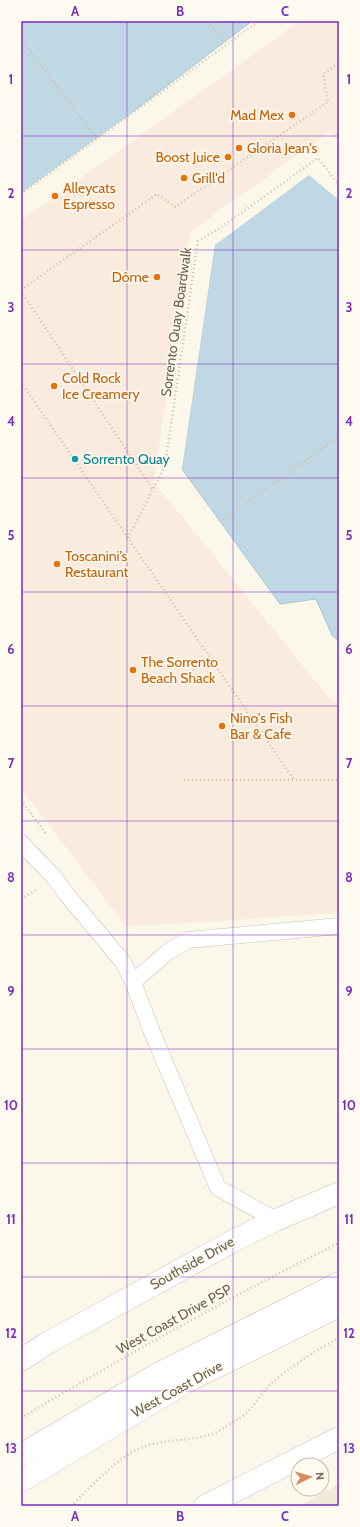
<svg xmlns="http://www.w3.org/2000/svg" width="360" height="1527" viewBox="0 0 360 1527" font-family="Cabin,sans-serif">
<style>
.residential{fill:#f2ead9}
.commercial{fill:#faebdf}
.water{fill:#c0d8e3;stroke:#a7c6d4}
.pier{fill:#fbf7ea}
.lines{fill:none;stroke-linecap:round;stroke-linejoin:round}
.lane-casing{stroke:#ccc1b1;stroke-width:17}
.street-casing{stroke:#ccc1b1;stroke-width:23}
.secondary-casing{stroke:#cec2ae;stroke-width:23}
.path{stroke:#d3bfa7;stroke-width:2.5;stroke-dasharray:1 3;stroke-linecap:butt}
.lane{stroke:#fff;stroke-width:16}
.street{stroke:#fff;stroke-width:22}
.secondary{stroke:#fff;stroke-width:22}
.grid{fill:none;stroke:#7b2cbf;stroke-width:1;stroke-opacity:0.55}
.food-dot{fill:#e8710a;stroke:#fdfaf0;stroke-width:1.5}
.culture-dot{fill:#0f9aa8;stroke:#fdfaf0;stroke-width:1.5}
.labels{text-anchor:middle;stroke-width:3;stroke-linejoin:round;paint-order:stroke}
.food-label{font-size:14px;fill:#c56008;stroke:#fdfaf0;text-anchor:start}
.street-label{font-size:14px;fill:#73624f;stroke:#fdfaf0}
.culture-label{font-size:14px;fill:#0d838f;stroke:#fdfaf0;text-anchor:start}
.neatline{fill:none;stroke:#7b2cbf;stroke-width:1.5}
.grid-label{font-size:13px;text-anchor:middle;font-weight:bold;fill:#7b2cbf}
</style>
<rect width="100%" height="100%" fill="#fbf7ea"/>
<!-- residential -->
<path class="residential" d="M339,1484V1506H299Z"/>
<!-- commercial -->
<path class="commercial" d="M300,21H339V142L329,132L190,232L154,482L328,697L339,704V913L126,927L21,788V221Z"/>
<!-- water -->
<path class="water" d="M21,21H252L97,139L21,193Z
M302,166L309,175L339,189V642L332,635L316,599L280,604L182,469L215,245Z"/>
<!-- pier -->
<path class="pier" d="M169,86L98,140L21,195V193Z
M301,165H304L310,172L321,165H323L339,186V200L309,175L215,245L182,469L181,467L214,244Z"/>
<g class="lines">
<defs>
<path id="lane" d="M21,843L54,877L68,896L123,962L133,982L152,1032L218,1188L276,1220
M133,982L169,951L188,940L339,926"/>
<path id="street" d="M21,1360L49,1342L235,1240L276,1220L339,1193
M205,1506L339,1438"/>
<path id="secondary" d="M21,1455L160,1373L339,1283
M21,1481L186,1382L339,1306"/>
</defs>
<!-- lane casing -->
<use href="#lane" class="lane-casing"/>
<!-- street casing -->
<use href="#street" class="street-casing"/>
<!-- secondary casing -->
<use href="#secondary" class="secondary-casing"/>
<!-- path -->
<path class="path" d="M208,21L223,42
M21,39L97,139
M21,194L259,21
M21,290L157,194L175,207L328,102L323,74L339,63
M21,291L153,490
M21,382L294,780
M220,522L339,436
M128,538L165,466L198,241L223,226L318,158L339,185
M184,780H339
M21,800L47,835
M21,899L36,890
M21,1418C125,1356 230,1297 339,1243
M71,1506C90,1488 116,1458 141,1448C164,1438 192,1442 215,1433C223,1429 231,1423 238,1419C254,1410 260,1393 273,1382C290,1367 319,1348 339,1338"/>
<!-- lane -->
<use href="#lane" class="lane"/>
<!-- street -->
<use href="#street" class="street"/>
<!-- secondary -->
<use href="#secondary" class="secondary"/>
</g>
<!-- grid -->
<path class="grid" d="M127,21V1506M233,21V1506M21,136H339M21,250H339M21,364H339M21,478H339M21,592H339M21,706H339M21,821H339M21,935H339M21,1049H339M21,1163H339M21,1277H339M21,1391H339"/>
<!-- markers -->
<g class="food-dot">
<circle cx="292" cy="115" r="4"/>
<circle cx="239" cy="148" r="4"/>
<circle cx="228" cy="157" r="4"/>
<circle cx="184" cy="178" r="4"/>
<circle cx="55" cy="196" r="4"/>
<circle cx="157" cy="277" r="4"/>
<circle cx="54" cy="386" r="4"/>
<circle cx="57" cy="564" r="4"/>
<circle cx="133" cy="670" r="4"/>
<circle cx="222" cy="726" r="4"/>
</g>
<circle class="culture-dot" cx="75" cy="459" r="4"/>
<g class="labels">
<!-- food labels -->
<g class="food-label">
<text x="284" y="120" text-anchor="end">Mad Mex</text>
<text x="247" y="153">Gloria Jean's</text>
<text x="220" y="162" text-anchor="end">Boost Juice</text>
<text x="192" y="183">Grill'd</text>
<text x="63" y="193">Alleycats<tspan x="63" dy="16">Espresso</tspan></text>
<text x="149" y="282" text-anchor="end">Dôme</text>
<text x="62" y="383">Cold Rock<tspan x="62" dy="16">Ice Creamery</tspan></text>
<text x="65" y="561">Toscanini’s<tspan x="65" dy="16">Restaurant</tspan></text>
<text x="141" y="667">The Sorrento<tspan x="141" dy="16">Beach Shack</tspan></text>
<text x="230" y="723">Nino's Fish<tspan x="230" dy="16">Bar &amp; Cafe</tspan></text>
</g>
<!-- street labels -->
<g class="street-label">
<text transform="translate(176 322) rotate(-82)" y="5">Sorrento Quay Boardwalk</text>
<text transform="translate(192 1263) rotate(-29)" y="5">Southside Drive</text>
<text transform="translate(174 1319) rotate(-29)" y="5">West Coast Drive PSP</text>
<text transform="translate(177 1389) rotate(-29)" y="5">West Coast Drive</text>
</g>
<!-- culture labels -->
<g class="culture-label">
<text x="83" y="464">Sorrento Quay</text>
</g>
</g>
<!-- border -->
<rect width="360" height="1527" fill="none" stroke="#fdfaf0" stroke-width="44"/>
<!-- north arrow -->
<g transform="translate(310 1477) rotate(85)"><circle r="19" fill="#fdfaf0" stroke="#c6bdb0"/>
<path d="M0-3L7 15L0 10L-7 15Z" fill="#d88b5c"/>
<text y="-6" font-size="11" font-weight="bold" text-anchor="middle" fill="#73624f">N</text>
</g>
<rect x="22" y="22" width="316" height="1483" class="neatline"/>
<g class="grid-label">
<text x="75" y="16">A</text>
<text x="180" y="16">B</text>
<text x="285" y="16">C</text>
<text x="11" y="84">1</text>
<text x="349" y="84">1</text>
<text x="11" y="198">2</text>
<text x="349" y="198">2</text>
<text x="11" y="312">3</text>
<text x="349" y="312">3</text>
<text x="11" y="426">4</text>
<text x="349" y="426">4</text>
<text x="11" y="540">5</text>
<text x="349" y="540">5</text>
<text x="11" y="654">6</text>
<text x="349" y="654">6</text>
<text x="11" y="768">7</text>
<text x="349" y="768">7</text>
<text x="11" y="882">8</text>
<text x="349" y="882">8</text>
<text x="11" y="996">9</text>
<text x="349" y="996">9</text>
<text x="11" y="1110">10</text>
<text x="349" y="1110">10</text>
<text x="11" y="1224">11</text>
<text x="349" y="1224">11</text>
<text x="11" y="1338">12</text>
<text x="349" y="1338">12</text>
<text x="11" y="1453">13</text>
<text x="349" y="1453">13</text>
<text x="75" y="1521">A</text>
<text x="180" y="1521">B</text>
<text x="285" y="1521">C</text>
</g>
</svg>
